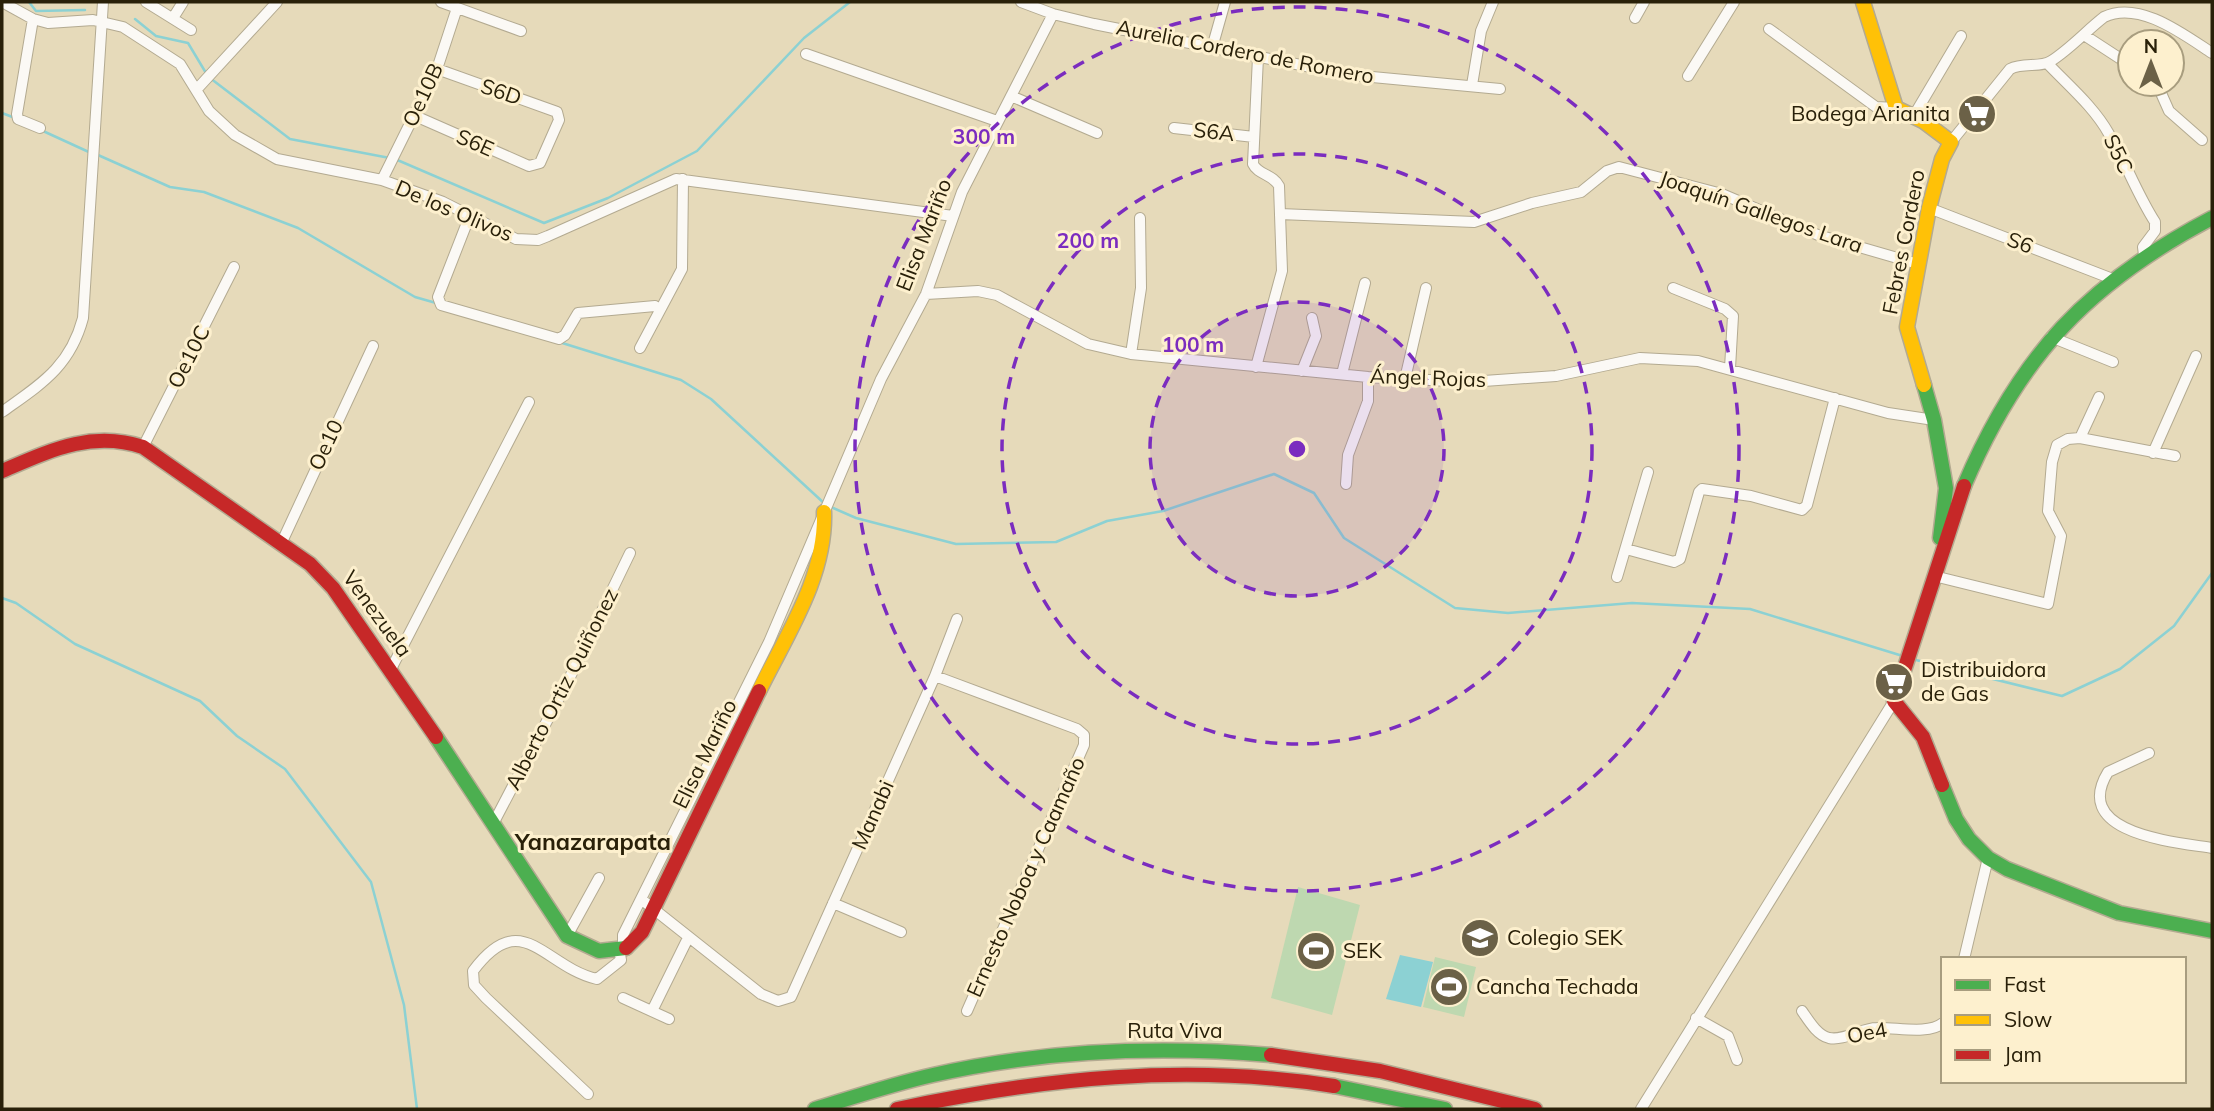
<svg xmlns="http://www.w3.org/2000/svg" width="2214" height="1111" viewBox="0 0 2214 1111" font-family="Mulish,sans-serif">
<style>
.green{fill:#bed8b0}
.water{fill:#8cd1d3}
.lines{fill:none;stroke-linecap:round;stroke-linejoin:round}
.stream{stroke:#8cd1d3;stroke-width:2.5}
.street-casing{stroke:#b3aa91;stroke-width:12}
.fast-casing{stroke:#b3aa91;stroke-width:17}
.slow-casing{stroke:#b3aa91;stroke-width:17}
.jam-casing{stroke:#b3aa91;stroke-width:17}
.street{stroke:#fbf9f5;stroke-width:10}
.fast{stroke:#4caf50;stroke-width:14}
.slow{stroke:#ffc107;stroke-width:14}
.jam{stroke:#c62828;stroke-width:14}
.ring{fill:none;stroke:#7b2cbf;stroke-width:3.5;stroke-dasharray:12 9}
.labels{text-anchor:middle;stroke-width:6;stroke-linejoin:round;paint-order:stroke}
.street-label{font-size:21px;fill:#292009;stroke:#fdf0ce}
.poi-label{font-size:21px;fill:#292009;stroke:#fdf0ce;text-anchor:start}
.neighbourhood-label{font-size:23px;font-weight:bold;fill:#292009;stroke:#fdf0ce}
.centre{fill:#7b2cbf;stroke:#fdf0ce;stroke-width:3.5}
.ring-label{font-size:21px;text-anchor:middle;font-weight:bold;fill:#7b2cbf;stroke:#fdf0ce;stroke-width:6;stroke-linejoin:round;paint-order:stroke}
</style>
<rect width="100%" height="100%" fill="#e6daba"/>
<!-- green -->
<path class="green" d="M1298,887L1360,905L1332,1015L1271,998Z
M1435,957L1476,967L1464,1017L1423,1007Z"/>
<!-- water -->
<path class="water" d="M1400,955L1433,962L1421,1007L1386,999Z"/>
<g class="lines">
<!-- stream -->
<path class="stream" d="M29,2L36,11L85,10
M135,19L156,36L188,43L206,73
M210,78L290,139L395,159L544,223L608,198L697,151L804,38L850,2
M2,113L15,118
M43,131L91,153
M98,155L170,187L204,192L298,228L415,297L436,303
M559,342L681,380L711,399L825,504
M831,507L856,518L956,544L1056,542L1107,521L1163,511L1274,474L1314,493L1344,538L1455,608L1508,613L1632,603L1750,609L1906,657
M2,598L16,603L75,644L200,701L237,736L285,769L371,882L404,1005L417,1109
M1916,660L2062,696L2120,669L2174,626L2212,573"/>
<defs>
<path id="street" d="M2,2L33,19L48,23L93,20L123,27L180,64L209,111L235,135L277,159L382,180L443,202L516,239L538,240L548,236L676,179L953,216
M146,2L191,30
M441,2L521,31
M1021,2L1053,14L1094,24L1351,75L1500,89
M173,18L183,2
M1635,18L1644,2
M33,19L17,114L18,119L40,128
M1769,29L1876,107L1896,108
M2084,35L2130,65
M1212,48L1225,2
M806,54L997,121
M2048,64C2069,86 2094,107 2109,134C2126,163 2137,194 2155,222V231L2143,247L2144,255
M1688,76L1734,2
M2157,84L2169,111L2202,140
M1472,85L1481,31L1493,2
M197,89L277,2
M1011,96L1097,133
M413,115L529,166L540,163L559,120L557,112L437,69
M1913,117L1961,36
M1174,128L1254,137
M1951,142L2010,69C2023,62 2040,68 2051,61C2070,49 2086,31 2104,17C2139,0 2183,34 2212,53
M382,180L437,69L457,8
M1929,208L2110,278
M1280,214L1474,222L1532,203L1581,192L1607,171L1619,167L1722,194L1818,235L1918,264
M470,215L438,297L441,305L559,339L565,335L578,313L655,306
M1673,288L1725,309L1733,316L1730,368
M926,294L978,291L997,295L1088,344L1131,354L1368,377L1470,382L1556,376L1640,358L1698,361L1888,413L1934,420
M2051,337L2113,362
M640,348L682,269L683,179
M1131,354L1141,288L1140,218
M1256,367L1282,271L1279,186C1273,174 1258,175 1253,164L1258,57
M1302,371L1316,336L1312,318
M1342,374L1365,283
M1405,379L1426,288
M2,412C41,384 70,367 83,318L103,2
M2080,438L2175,456
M143,447L234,267
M2153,453L2196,356
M1346,484L1348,455L1368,401V377
M281,544L373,346
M1626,549L1674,562L1680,559L1699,492L1702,489L1751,496L1802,510L1807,505L1835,398
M1934,576L2048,604L2061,536L2048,511L2052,462L2057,445L2068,439L2080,438L2099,397
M1617,577L1648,472
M391,669L529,402
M935,676L1077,729L1084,735V745L967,1011
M2149,753L2108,772C2070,834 2176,842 2212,848
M493,824L570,677L630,553
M641,899L761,994L778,1001L791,997L935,676L957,619
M833,903L901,932
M567,936L599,878
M623,948V935L769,642L881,379L926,294L962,192L1053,14
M1964,959L1988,858
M623,998L669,1019
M652,1011L688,938
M1802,1011C1809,1021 1817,1035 1829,1038C1845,1041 1861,1028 1877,1028C1896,1027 1928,1035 1943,1023
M1696,1018L1728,1036L1737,1060
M588,1094L486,998L474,985L473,971C522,905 544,967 597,979L621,960L619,949
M1641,1109L1894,701"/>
<path id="fast" d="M1924,385L1934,420L1946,488L1940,538
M1964,486C2019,356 2088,283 2212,218
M436,737L567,936L599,951L626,948
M1942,785L1956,819L1969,839L1988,858L2007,869L2119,913L2212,931
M1334,1086L1445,1109
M815,1109C854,1097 893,1084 933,1075C1043,1050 1158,1046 1271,1055"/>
<path id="slow" d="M1863,2L1896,108L1923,121L1951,142L1942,159L1929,208L1907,327L1924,385
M759,691C787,634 826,577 824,512"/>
<path id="jam" d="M2,471C49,451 91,430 143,447L310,564L333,588L436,737
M1942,785L1923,737L1894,701L1964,486
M626,948L642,932L759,691
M1271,1055L1380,1071L1535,1109
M897,1109C1042,1078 1187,1063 1334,1086"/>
</defs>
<!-- street casing -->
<use href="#street" class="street-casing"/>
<!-- fast casing -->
<use href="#fast" class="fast-casing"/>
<!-- slow casing -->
<use href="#slow" class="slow-casing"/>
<!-- jam casing -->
<use href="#jam" class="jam-casing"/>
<!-- street -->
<use href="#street" class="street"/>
<!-- fast -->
<use href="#fast" class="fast"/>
<!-- slow -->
<use href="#slow" class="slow"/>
<!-- jam -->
<use href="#jam" class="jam"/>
</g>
<!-- distance rings -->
<circle cx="1297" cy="449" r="147" fill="#7b2cbf" fill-opacity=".12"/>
<g class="ring">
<circle cx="1297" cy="449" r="147"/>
<circle cx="1297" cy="449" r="295"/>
<circle cx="1297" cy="449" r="442"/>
</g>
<!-- icons -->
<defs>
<symbol id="supermarket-disc" viewBox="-11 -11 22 22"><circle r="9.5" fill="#6b6147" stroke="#fdf0ce"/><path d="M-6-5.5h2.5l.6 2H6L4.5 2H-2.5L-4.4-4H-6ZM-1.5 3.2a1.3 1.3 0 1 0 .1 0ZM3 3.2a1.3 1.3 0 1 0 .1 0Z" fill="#fff"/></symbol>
<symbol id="school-disc" viewBox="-11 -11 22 22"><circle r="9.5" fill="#6b6147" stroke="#fdf0ce"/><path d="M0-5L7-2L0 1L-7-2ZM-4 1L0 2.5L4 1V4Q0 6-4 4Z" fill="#fff"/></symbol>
<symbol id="stadium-disc" viewBox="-11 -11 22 22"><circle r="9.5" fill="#6b6147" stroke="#fdf0ce"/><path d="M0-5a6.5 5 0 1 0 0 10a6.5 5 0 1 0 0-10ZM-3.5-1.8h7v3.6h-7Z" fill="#fff"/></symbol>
</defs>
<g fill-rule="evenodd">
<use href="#supermarket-disc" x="1955" y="92" width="44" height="44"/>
<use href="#supermarket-disc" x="1872" y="660" width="44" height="44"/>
<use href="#school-disc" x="1458" y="916" width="44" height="44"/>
<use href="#stadium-disc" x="1294" y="929" width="44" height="44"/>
<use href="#stadium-disc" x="1427" y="965" width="44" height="44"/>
</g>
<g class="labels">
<!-- street labels -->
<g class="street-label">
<text transform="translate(1245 52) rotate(11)" y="7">Aurelia Cordero de Romero</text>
<text transform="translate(501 92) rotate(19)" y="7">S6D</text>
<text transform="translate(423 95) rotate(-65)" y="7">Oe10B</text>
<text transform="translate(1214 132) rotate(6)" y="7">S6A</text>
<text transform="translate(475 143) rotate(24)" y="7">S6E</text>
<text transform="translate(2118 154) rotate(64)" y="7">S5C</text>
<text transform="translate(454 211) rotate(23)" y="7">De los Olivos</text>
<text transform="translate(1761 212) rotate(19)" y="7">Joaquín Gallegos Lara</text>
<text transform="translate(924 235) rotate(-69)" y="7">Elisa Mariño</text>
<text transform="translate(1904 242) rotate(-79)" y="7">Febres Cordero</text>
<text transform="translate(2020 243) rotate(21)" y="7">S6</text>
<text transform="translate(189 357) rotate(-63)" y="7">Oe10C</text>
<text transform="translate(1428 378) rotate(2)" y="7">Ángel Rojas</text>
<text transform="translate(326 445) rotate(-65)" y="7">Oe10</text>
<text transform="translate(377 614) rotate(54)" y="7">Venezuela</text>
<text transform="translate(562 689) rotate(-63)" y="7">Alberto Ortiz Quiñonez</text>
<text transform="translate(705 754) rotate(-64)" y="7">Elisa Mariño</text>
<text transform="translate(873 815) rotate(-66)" y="7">Manabi</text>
<text transform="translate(1026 877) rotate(-66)" y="7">Ernesto Noboa y Caamaño</text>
<text x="1175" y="1038">Ruta Viva</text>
<text transform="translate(1867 1033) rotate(-10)" y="7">Oe4</text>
</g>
<!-- poi labels -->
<g class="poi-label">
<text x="1950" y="121" text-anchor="end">Bodega Arianita</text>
<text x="1921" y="677">Distribuidora<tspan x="1921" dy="24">de Gas</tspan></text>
<text x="1507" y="945">Colegio SEK</text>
<text x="1343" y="958">SEK</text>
<text x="1476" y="994">Cancha Techada</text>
</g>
<!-- neighbourhood labels -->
<g class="neighbourhood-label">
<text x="593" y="850">Yanazarapata</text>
</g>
</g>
<circle cx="1297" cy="449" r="10" class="centre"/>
<g class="ring-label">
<text x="984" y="144">300 m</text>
<text x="1088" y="248">200 m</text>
<text x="1193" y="352">100 m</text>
</g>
<!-- border -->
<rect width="2214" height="1111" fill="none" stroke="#292009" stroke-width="7"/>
<!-- legend -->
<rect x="1941" y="957" width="245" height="126" fill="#fdf0ce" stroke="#a89d7f" stroke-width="2"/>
<rect x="1955" y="980" width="35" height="10" fill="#4caf50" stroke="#a89d7f" stroke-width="2"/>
<text x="2004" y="992" font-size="21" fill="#292009">Fast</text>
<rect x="1955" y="1015" width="35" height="10" fill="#ffc107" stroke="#a89d7f" stroke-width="2"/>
<text x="2004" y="1027" font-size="21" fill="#292009">Slow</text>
<rect x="1955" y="1050" width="35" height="10" fill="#c62828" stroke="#a89d7f" stroke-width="2"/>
<text x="2004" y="1062" font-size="21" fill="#292009">Jam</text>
<!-- north arrow -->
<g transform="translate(2151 63)"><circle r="33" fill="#fdf0ce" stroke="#a89d7f" stroke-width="2"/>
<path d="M0-5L12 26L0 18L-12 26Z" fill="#6b6147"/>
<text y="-10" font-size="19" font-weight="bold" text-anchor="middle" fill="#292009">N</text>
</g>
</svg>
